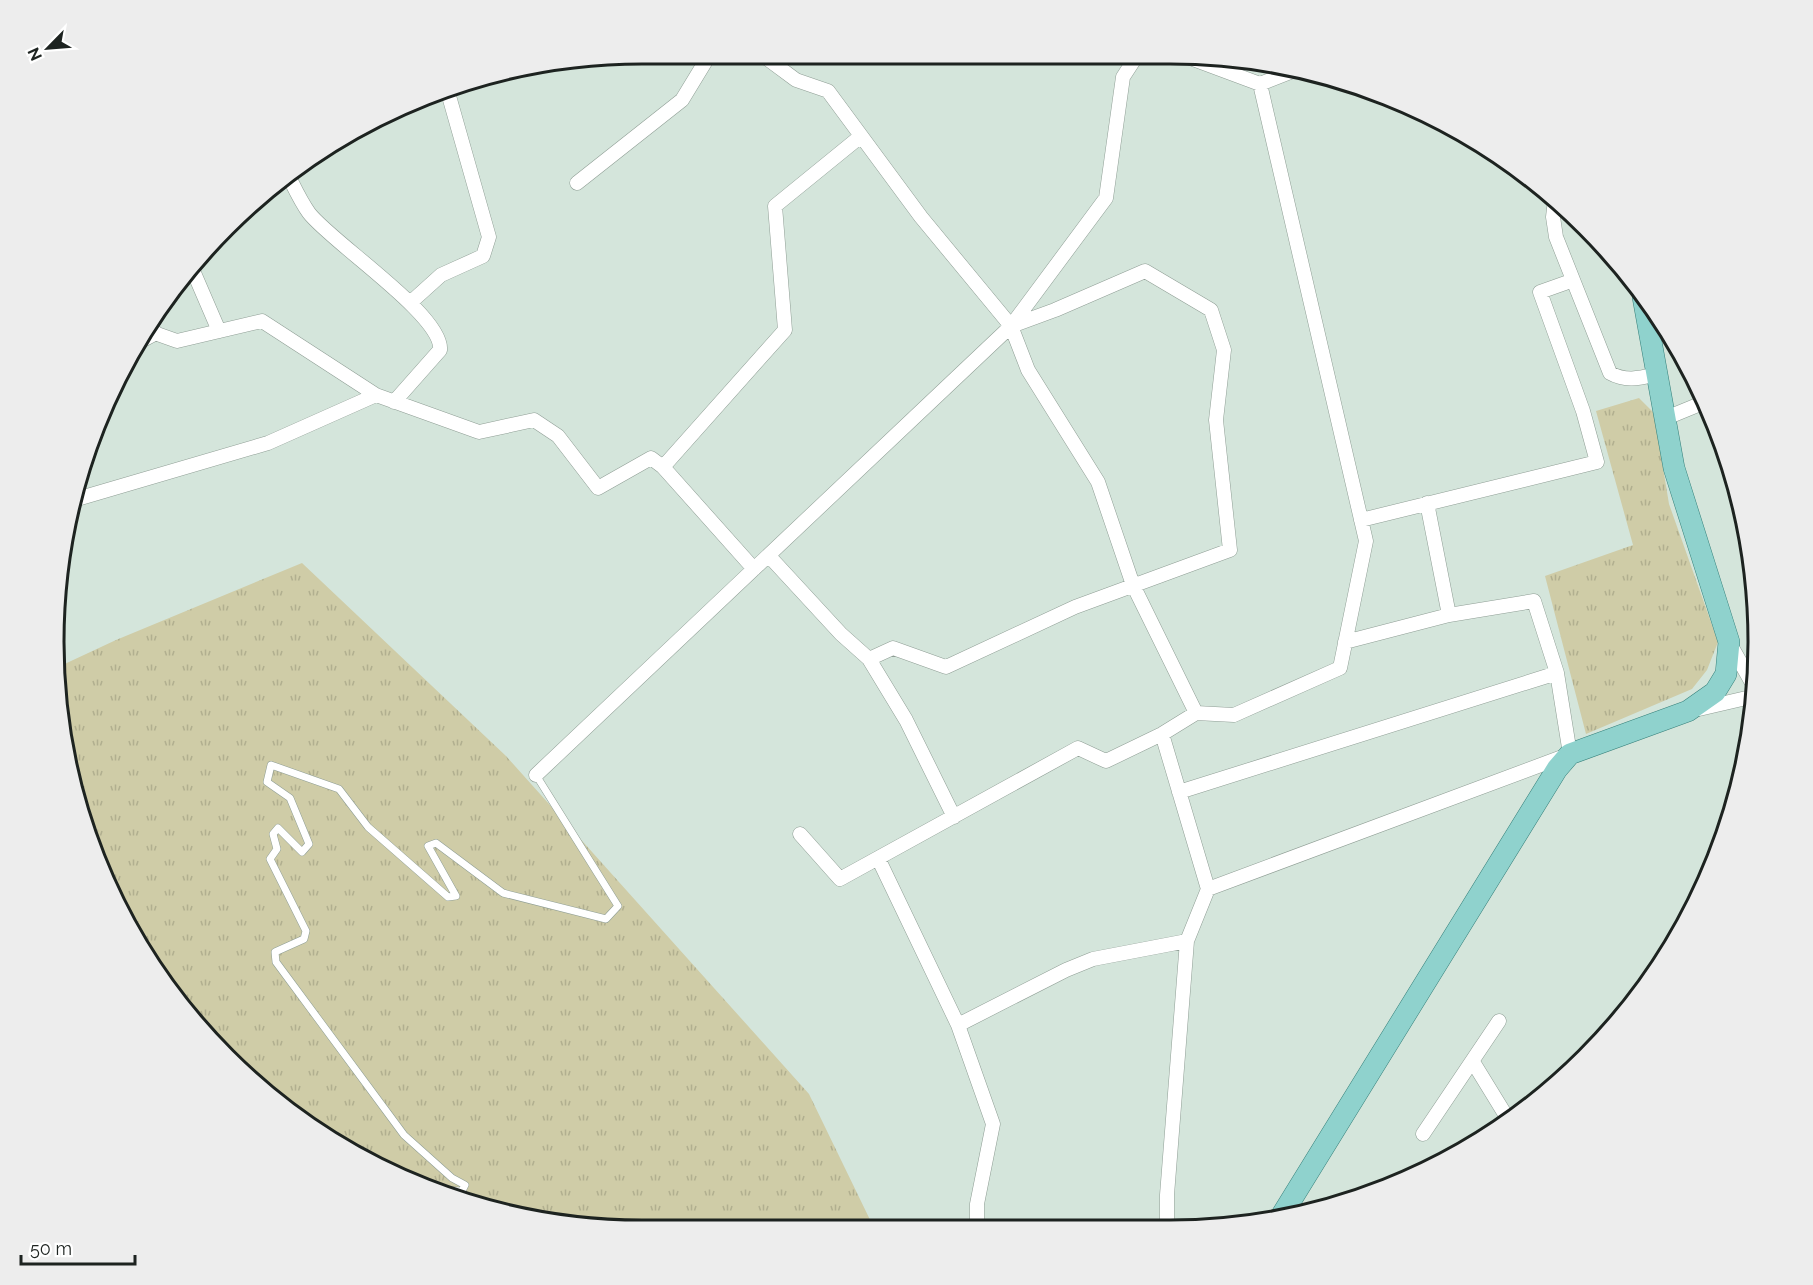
<svg xmlns="http://www.w3.org/2000/svg" width="1813" height="1285" viewBox="0 0 1813 1285" font-family="Raleway,sans-serif">
<style>
.grass{fill:url(#grass-tufts)}
.lines{fill:none;stroke-linecap:round;stroke-linejoin:round}
.lane-casing{stroke:#8f9e95;stroke-width:8}
.street-casing{stroke:#8f9e95;stroke-width:15}
.primary-casing{stroke:#37817b;stroke-width:22}
.lane{stroke:#fff;stroke-width:7}
.street{stroke:#fff;stroke-width:14}
.primary{stroke:#8fd2cd;stroke-width:21}
.rim{fill:none;stroke:#1d2320;stroke-width:3}
</style>
<defs>
<pattern id="grass-tufts" width="24" height="20" patternUnits="userSpaceOnUse" patternTransform="scale(1.5)"><rect width="24" height="20" fill="#cfcca7"/><path d="M3 7l-1-3M5 7V3M7 7l1-3M15 17l-1-3M17 17v-4M19 17l1-3" fill="none" stroke="#b1af8f"/></pattern>
</defs>
<rect width="100%" height="100%" fill="#d4e5db"/>
<!-- grass -->
<path class="grass" d="M1639,398L1654,413L1669,504L1718,642L1707,670L1692,689L1586,734L1545,576L1633,545L1596,411Z
M302,563L506,756L809,1094L874,1228L604,1230L491,1211L383,1170L285,1110L200,1031L115,903L65,757L56,668L116,640Z"/>
<g class="lines">
<defs>
<path id="lane" d="M440,1192V1190L462,1191L465,1185L452,1178L404,1135L276,962L275,952L304,939L306,931L270,859L277,849L273,834L278,828L302,852L309,844L290,798L267,782L271,765L339,789L368,827L448,897L456,896L428,846L436,843L503,893L606,919L618,906L536,775"/>
<path id="street" d="M761,54L796,80L828,91L921,217L1011,326L1028,370L1098,482L1133,585L1196,713
M1182,55L1260,84L1298,69
M289,177C295,189 301,202 309,213C331,242 444,316 440,350L394,402
M577,183L682,100L710,54
M1555,200L1553,217L1556,237L1610,373C1626,382 1640,378 1657,374
M191,266L219,331
M410,303L441,275L483,256L489,237L447,89
M146,330L177,341L262,321L376,395L479,432L534,420L558,436L598,488L651,458L663,467L754,569
M139,342L156,333
M1666,418L1705,402
M663,467L785,330L775,206L861,136
M77,499L268,443L376,395
M1427,503L1449,615
M1361,520L1597,462L1583,411L1540,292L1571,281
M769,556L841,634L869,659L893,648L946,667L1075,607L1230,550L1216,420L1224,350L1211,310L1145,271L1055,310L1011,326
M1730,644L1756,690
M869,659L906,720L954,817
M1699,709L1755,696
M1162,734L1208,889L1187,941L1167,1195V1226
M536,775L1011,326L1106,198L1123,77L1138,54
M1179,792L1557,673
M800,834L840,879L1078,748L1106,761L1162,734L1196,713L1234,715L1340,668L1366,541L1260,84
M878,858L958,1025L993,1124L977,1204V1228
M1208,889L1570,754L1557,673L1534,601L1449,615L1345,642
M958,1025L1066,970L1093,959L1187,941
M1473,1062L1508,1119
M1423,1134L1499,1021"/>
<path id="primary" d="M1280,1218L1557,769L1570,754L1688,711L1715,692L1726,674L1729,642L1674,468L1643,297"/>
</defs>
<!-- lane casing -->
<use href="#lane" class="lane-casing"/>
<!-- street casing -->
<use href="#street" class="street-casing"/>
<!-- primary casing -->
<use href="#primary" class="primary-casing"/>
<!-- lane -->
<use href="#lane" class="lane"/>
<!-- street -->
<use href="#street" class="street"/>
<!-- primary -->
<use href="#primary" class="primary"/>
</g>
<!-- crop -->
<path d="M0 0H1813V1285H0ZM642 64H1170A578 578 0 0 1 1748 642V642A578 578 0 0 1 1170 1220H642A578 578 0 0 1 64 642V642A578 578 0 0 1 642 64Z" fill="#ededed" fill-rule="evenodd"/>
<path class="rim" d="M642 64H1170A578 578 0 0 1 1748 642V642A578 578 0 0 1 1170 1220H642A578 578 0 0 1 64 642V642A578 578 0 0 1 642 64Z"/>
<!-- north arrow -->
<g transform="translate(48 48) rotate(245)" stroke="#ffffff" stroke-width="4.5" paint-order="stroke">
<path d="M0-4.5L10 22L0 15L-10 22Z" fill="#1d2320"/>
<text y="-9" font-size="16" font-weight="bold" text-anchor="middle" fill="#1d2320">N</text>
</g>
<!-- scale -->
<path d="M21 1255v9h114v-9" fill="none" stroke="#1d2320" stroke-width="3"/>
<text x="30" y="1255" font-size="18" fill="#1d2320" stroke="#ffffff" stroke-width="4.5" paint-order="stroke">50 m</text>
</svg>
